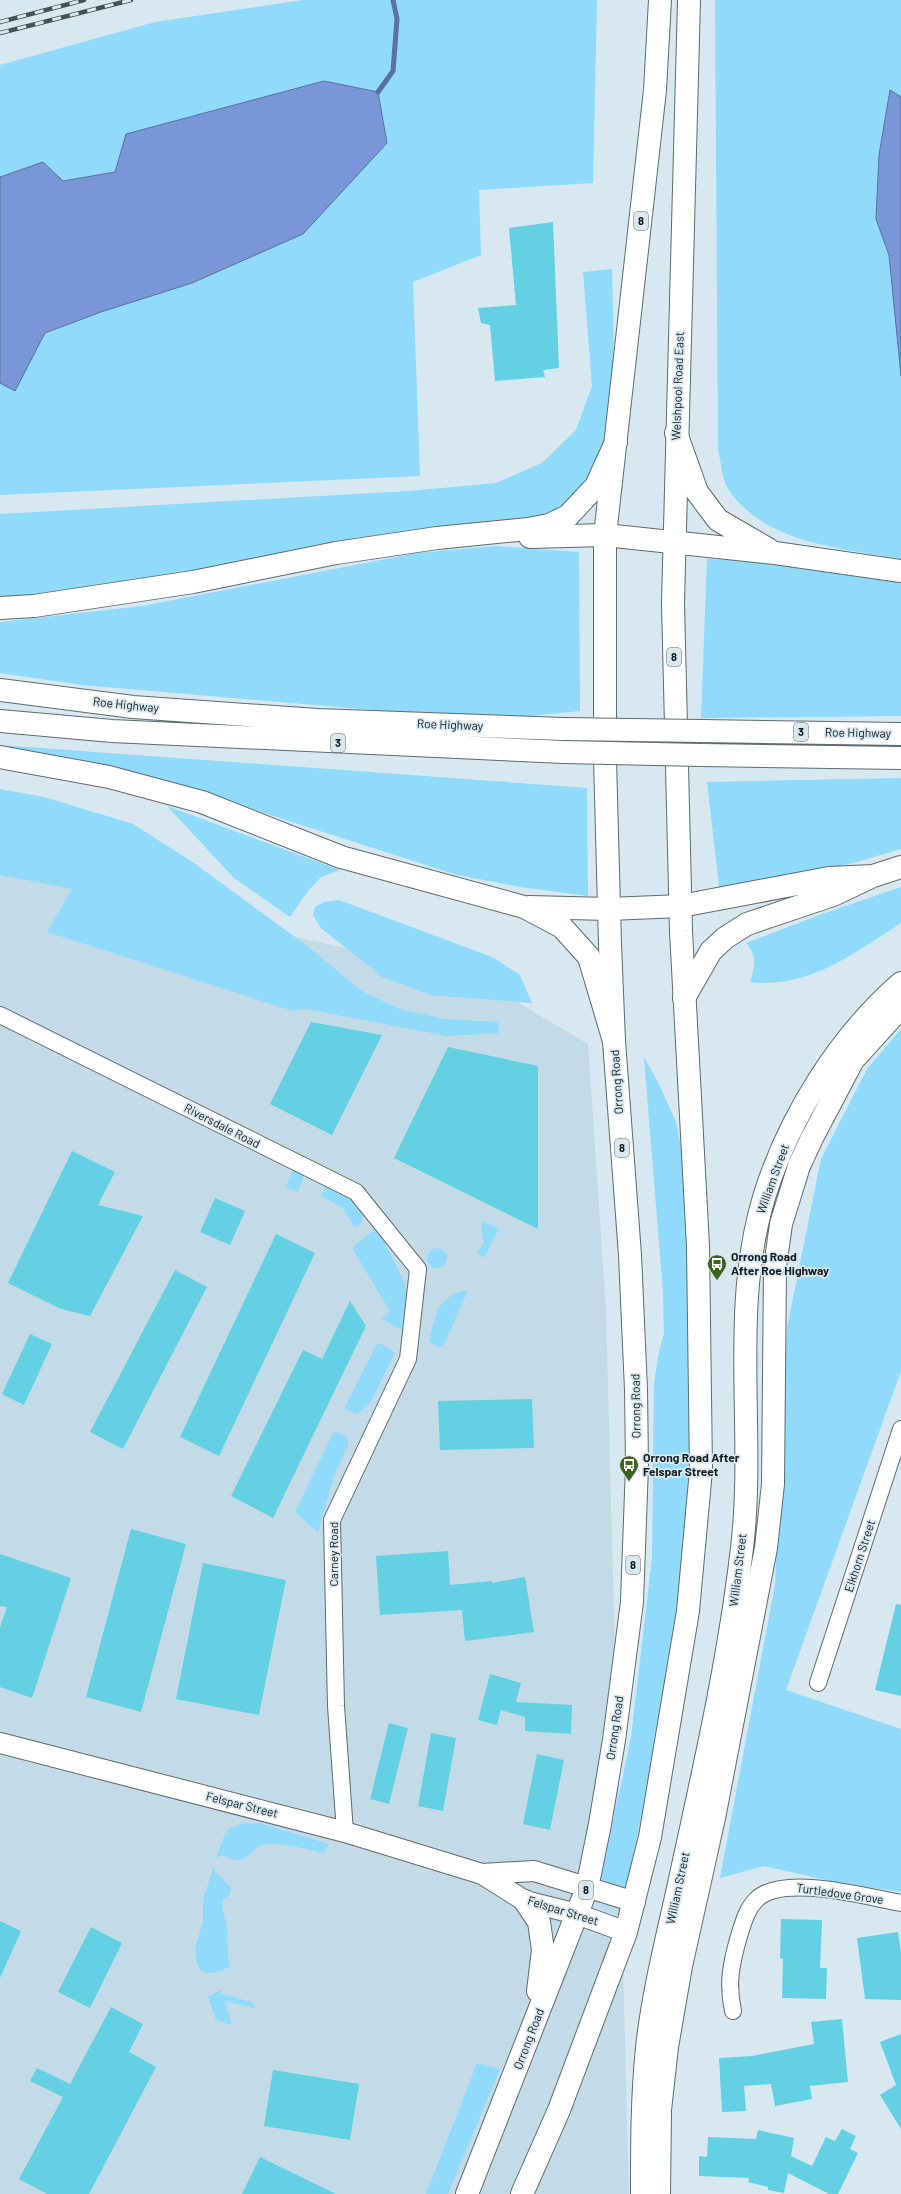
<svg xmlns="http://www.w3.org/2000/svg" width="901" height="2194" viewBox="0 0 901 2194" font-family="Barlow,sans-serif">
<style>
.built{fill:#c2dbe7}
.green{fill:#90dafb}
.water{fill:#7996d8;stroke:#5b71a0}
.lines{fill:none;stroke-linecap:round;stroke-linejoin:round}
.stream{stroke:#5b71a0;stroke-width:5}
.building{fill:#63d1e3}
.minor-casing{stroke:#5c6b72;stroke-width:18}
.tertiary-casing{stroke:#5c6b72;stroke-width:22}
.primary-casing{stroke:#5c6b72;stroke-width:24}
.trunk-casing{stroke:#5c6b72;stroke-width:24}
.motorway-casing{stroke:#5c6b72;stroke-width:24}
.minor{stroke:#fff;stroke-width:16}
.tertiary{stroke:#fff;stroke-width:20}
.primary{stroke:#fff;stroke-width:22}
.trunk{stroke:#fff;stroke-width:22}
.motorway{stroke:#fff;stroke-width:22}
.rail-casing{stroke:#475054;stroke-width:4.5}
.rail{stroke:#d7e8f1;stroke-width:3;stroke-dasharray:9;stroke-linecap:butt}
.motorway-bridge-casing{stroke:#5c6b72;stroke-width:24;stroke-linecap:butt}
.motorway-bridge{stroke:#fff;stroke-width:22}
.labels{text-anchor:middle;stroke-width:3.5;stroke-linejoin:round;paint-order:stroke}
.shield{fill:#d7e8f1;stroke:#50595e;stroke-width:1}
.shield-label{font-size:11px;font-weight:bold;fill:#161c1f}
.street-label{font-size:12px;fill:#161c1f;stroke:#d7e8f1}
.poi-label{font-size:12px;font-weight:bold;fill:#161c1f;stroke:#d7e8f1;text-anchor:start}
</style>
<rect width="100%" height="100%" fill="#d7e8f1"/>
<!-- built -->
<path class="built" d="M0,872L473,976L588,1044L606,1310L629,2194H0Z"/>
<!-- green -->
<path class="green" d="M302,0H597L593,183L479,190L481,255L413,282L420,476L0,495V65L155,22Z
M715,0H901V559C842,548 765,544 728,489C722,479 721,461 718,450Z
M612,269L616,442L568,516L0,608V514L409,491L496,483L542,463L576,430L592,386L583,272Z
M495,546L579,552L580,711L521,717L396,712L82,685L0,673V622L142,606L417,553Z
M707,559L793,563L901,583V716L701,718Z
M0,745L587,788L588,896L520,887L457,875L149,776L0,748Z
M901,778V849L853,863L720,895L707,782Z
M0,789L44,797L133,824L194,863L306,945L363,992L400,1009L444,1019L498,1022L499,1033L447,1036L306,1009L293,1011L47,932L72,889L0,875Z
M167,806L340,870L321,877L308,891L290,917L234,878Z
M901,887V923C854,953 809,989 750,982C755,966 758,956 746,943L822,914Z
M339,900L492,957L520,975L532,1003L431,995L382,977L321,928L313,915L315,907L324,902Z
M901,1029V1371L786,1690L901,1729V1892L835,1882L764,1866L720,1878L775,1585L787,1328L821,1159L867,1069Z
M644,1057L659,1084L676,1122L685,1167L693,1465L676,1647L626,1890L601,1879L631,1737L652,1558L654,1383L659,1351L664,1334L663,1293Z
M295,1162L307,1167L298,1192L286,1187Z
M327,1184L352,1201L363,1215L361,1224L354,1227L343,1208L321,1196Z
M483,1221L499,1229L484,1258L477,1252L484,1243L481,1226Z
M377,1227L405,1284L408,1302L406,1329L402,1330L382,1319L390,1311L352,1248Z
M427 1258a10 10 0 1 1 20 0a10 10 0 1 1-20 0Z
M468,1290L443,1347L436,1346L429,1342C437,1313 435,1297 468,1290Z
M380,1343L395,1353L370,1403L357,1414L344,1409L376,1346Z
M334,1431L346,1436L349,1443L334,1476L318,1532L295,1512Z
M244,1823H260L329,1844L324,1853C308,1850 275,1840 262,1845C253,1848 249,1858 239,1860C231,1862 225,1852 216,1858L226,1831L230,1828Z
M214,1865L215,1871L231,1888L230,1894L223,1900C221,1911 226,1918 227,1928C228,1941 227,1953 230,1966C220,1972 213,1975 201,1971L197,1963L195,1948L203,1922V1900Z
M221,1990L223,1994L251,2002L256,2008L225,2001L232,2025L216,2020L208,1996Z
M477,2063L500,2069L448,2194H426Z"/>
<!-- water -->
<path class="water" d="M324,81L378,92L387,143L303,234L192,283L101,312L45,333L15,391L0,383V177L43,162L63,181L115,172L126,134Z
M890,90L901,97V376L889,255L876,219L879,155Z"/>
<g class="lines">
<!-- stream -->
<path class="stream" d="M378,92L393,71L397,19L393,0"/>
</g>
<!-- building -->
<path class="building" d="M553,222L559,368L543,370L545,377L495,381L490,325L481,323L478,308L516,305L509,228Z
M311,1022L382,1035L332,1135L270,1104Z
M448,1047L538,1066V1229L394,1158Z
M72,1151L115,1172L98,1205L143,1216L90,1316L61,1309L8,1283Z
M215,1198L245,1211L230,1245L200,1232Z
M276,1234L315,1253L219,1456L180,1437Z
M175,1270L207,1287L123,1449L90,1432Z
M350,1301L366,1326L273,1518L231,1496L303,1350L322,1359Z
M30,1334L52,1344L24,1405L2,1394Z
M532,1399L534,1448L440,1450L438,1401Z
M131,1529L186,1544L141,1712L86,1697Z
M448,1551L450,1585L492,1581V1583L525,1577L534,1632L465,1641L462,1610L380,1615L376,1556Z
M0,1554L71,1578L32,1698L0,1687V1627L7,1607L0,1606Z
M203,1563L286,1580L259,1715L176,1699Z
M896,1604L901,1605V1696L875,1690Z
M490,1674L521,1683L516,1702L572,1705L571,1734L525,1731V1717L501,1710L497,1725L478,1720Z
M389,1723L408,1728L389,1804L370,1799Z
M431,1733L456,1738L443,1811L418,1806Z
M537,1754L564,1760L550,1830L523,1824Z
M781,1919L822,1920L820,1968H827L826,1999L782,1998L783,1959L780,1958Z
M0,1921L21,1931L0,1978Z
M91,1927L122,1943L90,2008L58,1992Z
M898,1932L901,1952V2000L865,1999L857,1938Z
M111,2007L143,2024L129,2052L156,2067L89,2194H47L19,2179L63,2097L30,2081L37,2068L70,2084Z
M842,2019L848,2082L810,2086L812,2099L775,2106L771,2084L744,2086L746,2111L722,2112L719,2058L752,2056L814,2044L811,2022Z
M901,2034V2129L880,2095L896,2085L880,2042Z
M273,2070L359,2084L350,2140L264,2126Z
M842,2129L856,2136L850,2149L858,2153L838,2194H829L788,2173L784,2193L768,2190V2187L748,2182L749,2178L699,2176V2156L707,2157L708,2137L756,2139L758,2130L794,2138L791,2156L812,2166L826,2137L835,2141Z
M260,2157L336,2194H242Z"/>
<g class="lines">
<defs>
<path id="minor" d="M0,1015L356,1192L418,1269L408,1359L332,1520L336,1706L345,1832
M818,1683L901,1429
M733,2011C727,1983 731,1964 739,1936C743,1924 746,1910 756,1900C781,1873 867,1897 901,1903"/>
<path id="tertiary" d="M0,1743L345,1832L482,1874L525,1901L577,1914L626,1932
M482,1874L534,1871L635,1902"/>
<path id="primary" d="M642,2194C642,2145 642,2096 647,2048C653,1991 668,1935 680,1879C704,1769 729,1660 742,1548C756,1430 729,1310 765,1194C790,1116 839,1037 901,983
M659,2194L660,2110L667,2047L681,1966L714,1818L766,1548L773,1484L775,1267L781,1224L799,1166L812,1138L853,1060L901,1007"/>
<path id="trunk" d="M525,1901L539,1922L543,1950L538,1991
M467,2194L587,1888L600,1824L614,1740L632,1602L637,1465L636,1390L630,1255L614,1041L610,944L605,760V535L655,90L660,0
M522,2194L559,2110L626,1932L650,1837L688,1611L701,1470L698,1246L681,931L673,603L689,0"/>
<path id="motorway" d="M676,433L697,492L718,520L768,549
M530,537L605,535L775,553L901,571
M0,608L34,606L193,582L336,553L437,538L528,529L549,525L568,516L596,486L616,442
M0,690L133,707L317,720L563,729
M0,721L112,731L564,752
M701,731L901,734
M702,755L901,758
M0,757L109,777L202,802L341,857L524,907L562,927L589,957L614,1041
M529,907L609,909L681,906L829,878L873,876
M684,998L711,951L725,938L747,924L833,895L873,876L901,867"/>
</defs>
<!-- minor casing -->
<use href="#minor" class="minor-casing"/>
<!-- tertiary casing -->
<use href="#tertiary" class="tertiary-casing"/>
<!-- primary casing -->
<use href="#primary" class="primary-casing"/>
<!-- trunk casing -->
<use href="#trunk" class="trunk-casing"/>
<!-- motorway casing -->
<use href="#motorway" class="motorway-casing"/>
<!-- minor -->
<use href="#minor" class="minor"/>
<!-- tertiary -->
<use href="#tertiary" class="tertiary"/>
<!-- primary -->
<use href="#primary" class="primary"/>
<!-- trunk -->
<use href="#trunk" class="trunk"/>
<!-- motorway -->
<use href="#motorway" class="motorway"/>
<defs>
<path id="rail" d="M0,22L84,0
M0,33L131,0"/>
</defs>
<!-- rail casing -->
<use href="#rail" class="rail-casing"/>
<!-- rail -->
<use href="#rail" class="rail"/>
<defs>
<path id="motorway-bridge" d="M563,729L701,731
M564,752L702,755"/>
</defs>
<!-- motorway-bridge casing -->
<use href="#motorway-bridge" class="motorway-bridge-casing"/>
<!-- motorway-bridge -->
<use href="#motorway-bridge" class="motorway-bridge"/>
</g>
<!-- icons -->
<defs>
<symbol id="bus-pin" viewBox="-11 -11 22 30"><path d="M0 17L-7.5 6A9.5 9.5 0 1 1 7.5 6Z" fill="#3a631e" stroke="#d7e8f1"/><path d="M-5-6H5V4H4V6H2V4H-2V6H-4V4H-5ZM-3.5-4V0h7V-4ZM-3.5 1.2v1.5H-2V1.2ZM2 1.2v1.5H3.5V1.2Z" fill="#fff"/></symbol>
</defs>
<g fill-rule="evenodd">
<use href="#bus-pin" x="706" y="1253" width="22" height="30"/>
<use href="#bus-pin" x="618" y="1454" width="22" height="30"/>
</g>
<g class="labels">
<!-- shield labels -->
<g class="shield">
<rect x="634" y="212" width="14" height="18" rx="3"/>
<rect x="667" y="648" width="14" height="18" rx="3"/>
<rect x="794" y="723" width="14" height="18" rx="3"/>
<rect x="331" y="734" width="14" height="18" rx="3"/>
<rect x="615" y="1139" width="14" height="18" rx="3"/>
<rect x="626" y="1556" width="14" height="18" rx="3"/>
<rect x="579" y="1881" width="14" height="18" rx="3"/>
</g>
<g class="shield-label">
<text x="641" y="225">8</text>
<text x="674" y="661">8</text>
<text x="801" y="736">3</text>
<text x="338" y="747">3</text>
<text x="622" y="1152">8</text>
<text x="633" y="1569">8</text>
<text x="586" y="1894">8</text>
</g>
<!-- street labels -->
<g class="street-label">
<text transform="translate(678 386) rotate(-88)" y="4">Welshpool Road East</text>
<text transform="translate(126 705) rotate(6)" y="4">Roe Highway</text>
<text transform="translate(450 725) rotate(2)" y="4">Roe Highway</text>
<text transform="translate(858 733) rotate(1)" y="4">Roe Highway</text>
<text transform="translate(617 1082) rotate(-94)" y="4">Orrong Road</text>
<text transform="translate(222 1126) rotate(27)" y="4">Riversdale Road</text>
<text transform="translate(773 1179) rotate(-70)" y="4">William Street</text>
<text transform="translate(636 1406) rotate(-91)" y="4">Orrong Road</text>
<text transform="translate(334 1554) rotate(-90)" y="4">Carney Road</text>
<text transform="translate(860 1556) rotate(-72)" y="4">Elkhorn Street</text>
<text transform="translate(738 1570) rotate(-83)" y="4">William Street</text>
<text transform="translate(615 1728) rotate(-82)" y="4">Orrong Road</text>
<text transform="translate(242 1805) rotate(14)" y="4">Felspar Street</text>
<text transform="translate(678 1888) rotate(-78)" y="4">William Street</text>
<text transform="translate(840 1894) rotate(8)" y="4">Turtledove Grove</text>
<text transform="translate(563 1911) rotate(17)" y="4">Felspar Street</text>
<text transform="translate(529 2039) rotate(-69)" y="4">Orrong Road</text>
</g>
<!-- poi labels -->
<g class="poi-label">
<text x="731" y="1261">Orrong Road<tspan x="731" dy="14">After Roe Highway</tspan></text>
<text x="643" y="1462">Orrong Road After<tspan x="643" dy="14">Felspar Street</tspan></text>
</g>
</g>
</svg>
